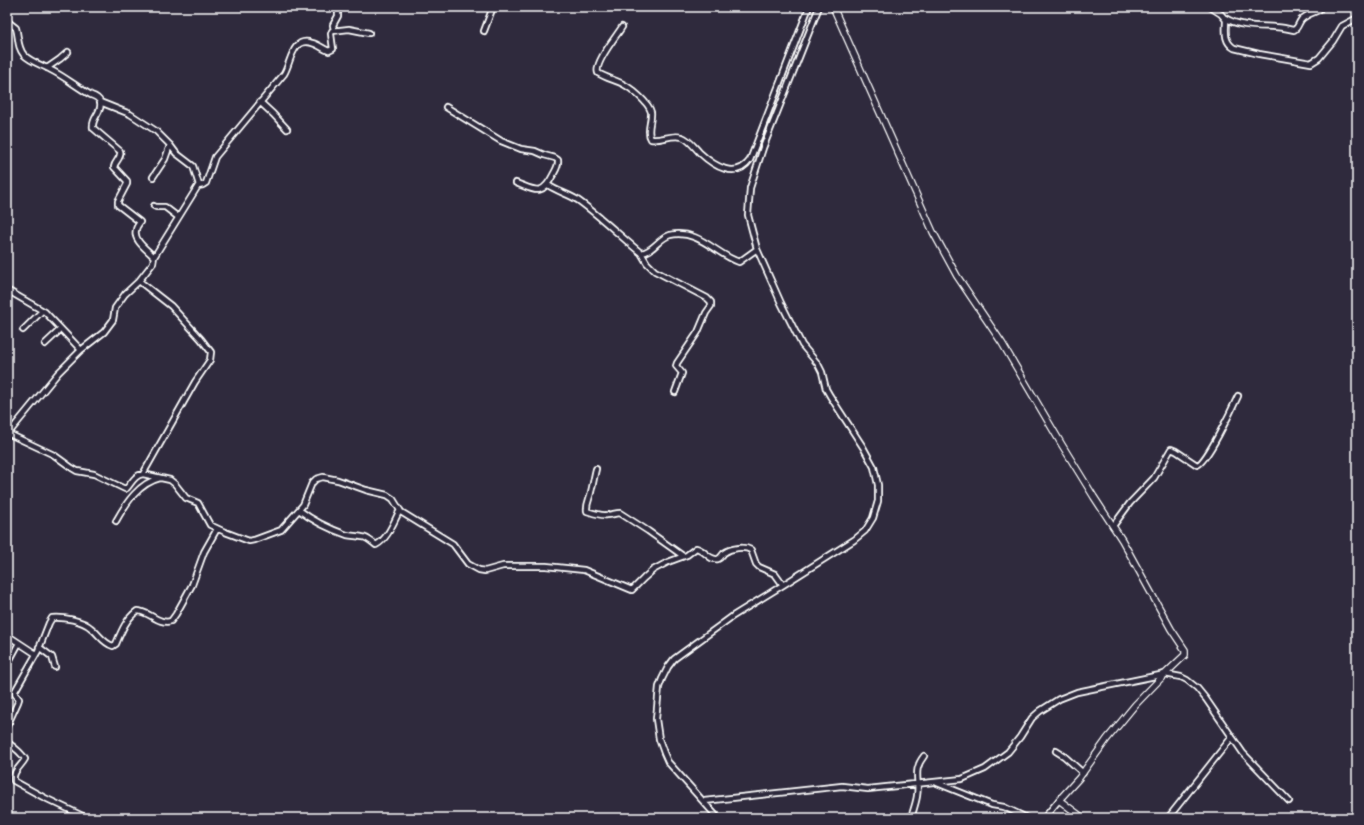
<svg xmlns="http://www.w3.org/2000/svg" width="1364" height="825" viewBox="0 0 1364 825" font-family="'Shantell Sans',sans-serif">
<style>
.lines{fill:none;stroke-linecap:round;stroke-linejoin:round}
.minor-casing{stroke:#fff;stroke-width:8}
.tertiary-casing{stroke:#fff;stroke-width:8}
.minor{stroke:#2f2a3d;stroke-width:4.5}
.tertiary{stroke:#2f2a3d;stroke-width:5.5}
</style>
<rect width="100%" height="100%" fill="#2f2a3d"/>
<filter id="ink" filterUnits="userSpaceOnUse"><feTurbulence type="fractalNoise" baseFrequency=".025" numOctaves="2"/><feDisplacementMap in="SourceGraphic" scale="8" xChannelSelector="R" yChannelSelector="G"/><feConvolveMatrix kernelMatrix="1 2 1 2 8 2 1 2 1" color-interpolation-filters="sRGB"/></filter>
<g filter="url(#ink)">
<g class="lines">
<defs>
<path id="minor" d="M1210,7L1221,14L1226,20C1226,30 1223,41 1234,48L1259,54L1311,63L1319,58L1333,41L1342,26L1357,18
M1225,18C1240,27 1258,26 1275,27C1281,27 1288,29 1294,30C1298,28 1298,24 1301,20C1305,15 1313,13 1319,10
M7,21L16,28C19,38 17,47 24,55C31,62 42,65 51,70C65,77 77,87 91,95C94,96 99,98 100,102C103,112 91,118 93,128L120,151C122,158 115,161 114,167L127,181V184L118,201V205L140,222C139,224 136,227 136,230C133,241 148,250 154,257L153,263L139,281L171,306L201,339L211,352L210,360L195,382L143,474
M622,27C616,37 594,63 598,73C606,78 615,80 623,84C631,88 649,103 651,112C652,121 646,131 651,139C661,141 671,134 682,137C689,139 695,148 700,153C714,166 736,180 750,160L809,7
M334,30L333,25L338,16V7
M484,31L493,7
M47,68L60,59L68,52
M100,102L130,114L156,131L170,145L176,153L193,166L199,185
M260,102L273,114L287,129
M446,107L501,141L521,149L535,151L544,155L555,158L558,160C559,166 555,171 553,175C542,197 535,190 516,183
M153,177L165,159L170,145
M548,185C558,192 569,194 579,201C601,217 620,236 641,253C653,252 659,238 670,235C699,229 715,254 739,262L757,249
M154,206L156,207H165L178,217
M641,253L647,263L655,271L707,298L711,302V306L706,313L698,332L677,363L676,366L682,373L675,392
M154,257L198,186L203,185L206,183L215,157L284,74C291,63 292,36 312,43C318,44 323,49 329,51L333,49L331,34L332,31L349,29L369,33
M7,290L45,312L81,350L104,332L113,320L115,308L125,294L139,281
M23,330L42,311
M45,344L61,329
M7,433L54,455L72,468L77,471L94,474L125,489L127,488C132,482 135,475 143,474L170,480L175,484L186,498L198,503L210,525L225,532L249,541L254,540L281,530L303,505L312,483L316,479L323,477L338,480L366,490L387,495L393,499L401,512L453,544L468,564L479,570L485,571L503,566H546L584,570L632,590L644,578L653,570L668,562L687,555L696,548C704,549 709,561 718,559C721,558 722,555 724,553C731,548 744,546 751,550L756,564L759,567L775,574L783,585
M8,434L58,373L81,350
M596,469C594,477 593,484 591,492C590,498 586,504 587,511C593,513 601,516 607,515C612,515 615,513 620,513L648,531L683,556
M299,510C313,521 330,529 347,535C352,536 357,536 362,537C367,537 372,542 376,545C388,539 394,521 400,510
M116,521C126,503 139,483 160,478
M1113,526L1130,503L1154,478L1171,449L1176,451L1197,465C1206,464 1233,407 1238,396
M7,635L36,654
M39,647L52,657L55,667
M7,665L19,643
M7,726L18,702L19,699L15,694V691L38,651L49,623L52,618C64,617 82,620 91,628C99,634 103,643 113,646L116,644C121,632 126,619 137,611C149,611 159,625 171,621L176,614L192,585L204,552L217,529
M7,742C14,747 21,752 25,759C21,767 12,771 14,781L43,797L87,818
M1056,751L1064,756L1083,773
M937,783L992,805L1004,807L1027,818
M704,801L842,786L868,789L962,779L985,769L1008,752L1020,737L1032,718L1040,711L1059,699L1077,692L1165,674L1181,677L1187,680L1197,688L1206,699L1243,753L1289,801
M718,818L668,762L664,753L659,739L656,719L659,687L662,679L668,667L674,659L733,616L783,585L854,540L865,531L873,518L878,501V485L874,467L863,447L830,396L826,389L822,372L818,364L802,345L781,303L757,249L748,215L750,188L763,148L819,7
M911,818C913,811 916,803 917,796C920,779 912,771 924,756
M1044,818L1059,800
M1168,818L1232,737"/>
<path id="tertiary" d="M833,7L933,232L957,276L1002,343L1062,445L1094,497L1122,540L1171,629L1185,650V655L1165,674L1135,705L1107,739L1079,778L1059,800L1083,818"/>
</defs>
<!-- minor casing -->
<use href="#minor" class="minor-casing"/>
<!-- tertiary casing -->
<use href="#tertiary" class="tertiary-casing"/>
<!-- minor -->
<use href="#minor" class="minor"/>
<!-- tertiary -->
<use href="#tertiary" class="tertiary"/>
</g>
</g>
<!-- margin -->
<rect width="1364" height="825" fill="none" stroke="#2f2a3d" stroke-width="24"/>
<rect x="12" y="12" width="1340" height="801" fill="none" stroke="#fff" stroke-width="1.5" filter="url(#ink)"/>
</svg>
